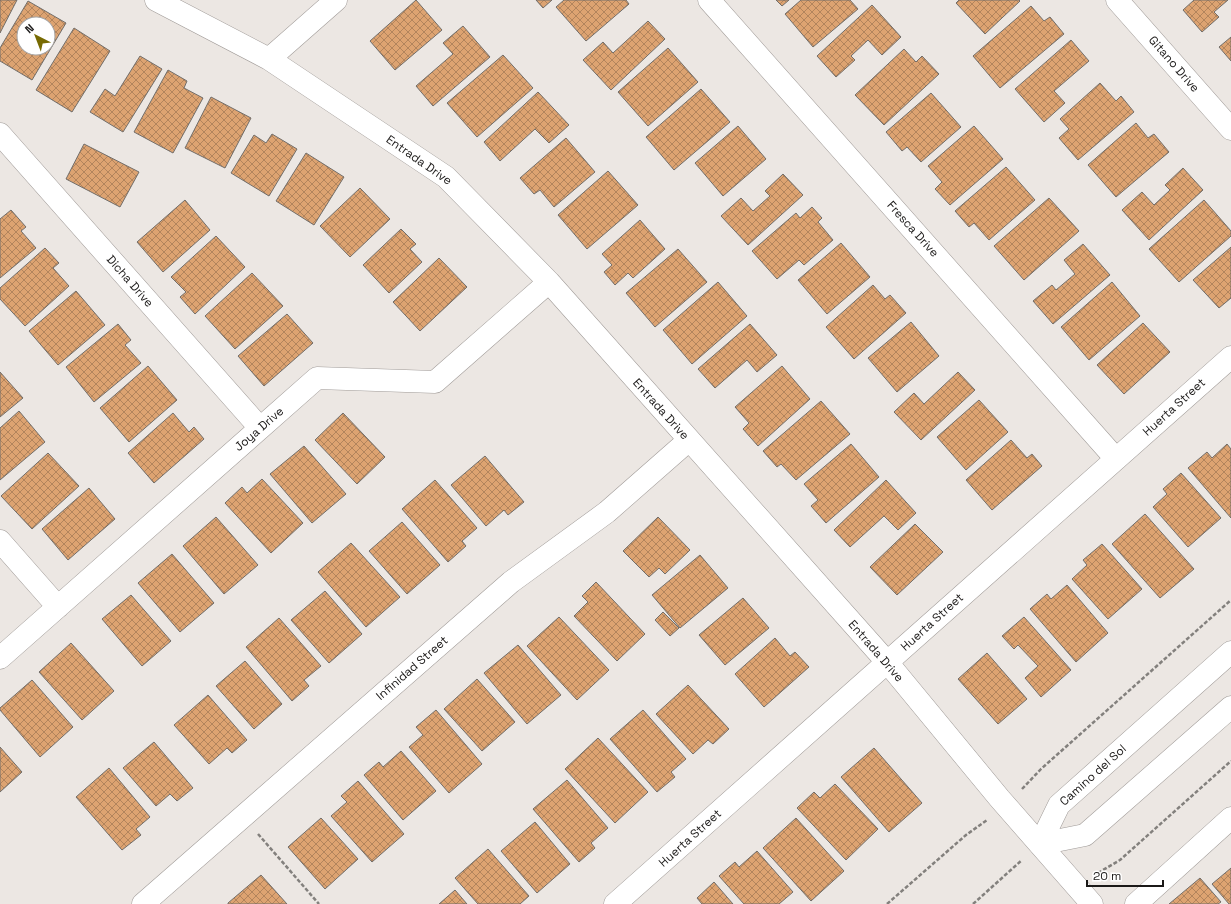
<svg xmlns="http://www.w3.org/2000/svg" width="1231" height="904" viewBox="0 0 1231 904" font-family="'Space Grotesk',sans-serif">
<style>
.building{fill:url(#building-cross-hatch);stroke:#726e6a;fill-rule:evenodd}
.lines{fill:none;stroke-linecap:round;stroke-linejoin:round}
.street-casing{stroke:#a09b98;stroke-width:23}
.secondary-casing{stroke:#a09b98;stroke-width:23}
.path{stroke:#83807d;stroke-width:2.5;stroke-dasharray:4 2;stroke-linecap:butt}
.street{stroke:#fff;stroke-width:22}
.secondary{stroke:#fff;stroke-width:22}
.labels{text-anchor:middle;stroke-width:4;stroke-linejoin:round;paint-order:stroke}
.street-label{font-size:12px;fill:#1b1918;stroke:#fff}
</style>
<defs>
<pattern id="building-cross-hatch" width="8" height="8" patternUnits="userSpaceOnUse"><rect width="8" height="8" fill="#dda371"/><path d="M0 0l8 8M0 8l8-8" fill="none" stroke="#b2845c"/></pattern>
</defs>
<rect width="100%" height="100%" fill="#ece7e3"/>
<!-- building -->
<path class="building" d="M0,0H17L0,33Z
M416,0L442,30L395,70L370,41Z
M536,0H552L543,8Z
M564,0H626L629,4L586,41L556,7Z
M776,0H789L782,6Z
M801,0H850L858,9L813,47L785,14Z
M959,0H1019L1020,1L985,34L956,3Z
M1194,0H1228L1214,12L1219,17L1202,32L1183,10Z
M28,1L66,23L32,80L0,61V48ZM24,24H48V48H24Z
M872,5L901,37L882,55L868,40L851,56L855,60L836,77L817,56Z
M1031,6L1044,21L1050,17L1064,34L1000,88L973,56Z
M648,21L665,39L611,90L583,60L603,42L613,53Z
M463,26L490,57L433,106L416,86L453,54L443,43Z
M74,28L110,51L72,112L36,90Z
M1231,37V61L1219,47Z
M1071,40L1089,61L1054,91L1065,103L1044,122L1015,89Z
M668,48L698,82L648,126L618,92Z
M904,49L916,62L922,56L939,74L884,125L855,95Z
M503,55L533,88L477,137L447,103Z
M140,56L162,69L123,132L90,112L105,89L115,96Z
M168,70L187,81L184,88L203,98L173,153L134,132Z
M1100,83L1116,101L1121,96L1134,112L1078,160L1059,138L1069,129L1060,119Z
M701,89L730,122L674,170L646,137Z
M538,92L569,125L549,143L535,129L500,161L484,142Z
M931,93L961,127L921,162L907,147L902,151L886,132Z
M211,97L251,118L225,168L185,148Z
M1136,123L1148,138L1154,134L1169,152L1116,197L1088,165Z
M738,126L766,159L723,196L695,163Z
M974,126L1003,159L950,205L935,189L942,182L928,166Z
M272,134L297,149L269,196L231,173L254,135L266,143Z
M566,138L595,172L554,207L540,190L534,194L520,178Z
M84,144L139,172L120,207L66,179Z
M306,153L344,177L314,225L276,201Z
M1006,167L1035,200L989,240L974,223L969,227L955,211Z
M1183,168L1203,190L1149,240L1122,210L1142,192L1154,205L1170,190L1165,185Z
M608,171L638,205L587,249L558,215Z
M783,174L803,195L748,245L721,216L741,198L753,211L770,196L765,191Z
M360,188L390,219L350,257L320,226Z
M1049,198L1079,231L1024,280L994,246Z
M185,200L210,230L163,272L137,242Z
M1204,200L1231,231V236L1179,282L1149,249Z
M812,207L822,218L818,222L833,240L804,265L799,260L777,279L752,251L796,213L800,218Z
M11,210L26,227L21,231L36,248L0,278V219Z
M640,220L665,249L633,278L628,273L615,285L604,272L612,265L602,254Z
M401,229L416,244L410,249L422,262L389,293L363,265Z
M216,236L245,267L195,314L180,297L186,292L171,277Z
M841,243L870,277L827,314L798,280Z
M1083,244L1110,275L1053,324L1033,301L1052,285L1056,290L1075,274L1064,260Z
M1231,247V298L1219,308L1193,280Z
M45,248L59,263L53,268L69,286L25,326L0,299V288Z
M678,249L707,282L655,327L626,293Z
M439,258L467,287L420,331L393,302Z
M252,273L283,306L235,349L205,316Z
M718,282L747,316L692,364L663,330Z
M1112,282L1140,316L1089,360L1061,327Z
M873,285L885,299L890,295L906,313L854,359L826,327Z
M76,291L105,325L58,365L29,331Z
M287,314L313,343L264,386L238,356Z
M911,322L939,356L897,392L868,358Z
M1143,323L1170,352L1124,394L1097,365Z
M118,324L131,340L125,345L141,363L94,402L66,367Z
M750,324L777,355L757,372L747,360L715,388L698,369Z
M148,366L177,400L129,442L100,408Z
M782,366L810,399L758,446L743,429L749,423L735,407Z
M0,372L23,398L0,417Z
M958,372L975,390L921,440L894,412L914,393L924,404Z
M979,400L1008,432L966,470L937,437Z
M821,401L850,434L796,480L781,464L777,467L763,451Z
M19,411L45,442L0,480V428Z
M173,413L189,432L194,427L204,439L154,483L128,453Z
M343,413L385,457L357,484L315,440Z
M1011,440L1027,458L1032,454L1042,466L992,510L966,480Z
M851,444L879,477L826,523L811,506L818,500L804,484Z
M1227,444L1231,449V518L1188,468L1207,452L1212,458Z
M304,446L346,494L312,523L270,474Z
M48,453L79,486L32,529L1,496Z
M485,456L524,502L508,515L504,510L486,526L451,485Z
M1181,473L1221,518L1188,547L1153,507L1167,494L1163,489Z
M262,479L303,523L271,553L225,503L242,487L247,493Z
M435,480L477,528L462,541L466,546L448,562L402,509Z
M886,480L916,513L898,530L884,516L850,547L834,530Z
M89,488L115,519L68,560L42,529Z
M1145,514L1194,569L1160,598L1112,544Z
M216,517L258,565L224,594L183,546Z
M658,517L690,550L665,574L659,568L649,577L623,551Z
M402,522L440,565L407,594L369,551Z
M915,524L943,552L897,595L870,567Z
M351,543L400,597L366,627L318,572Z
M1102,544L1142,589L1108,619L1072,579L1087,565L1083,560Z
M172,554L214,603L180,632L138,583Z
M700,555L728,588L680,628L652,595Z
M596,582L645,634L617,661L574,616L588,602L582,596Z
M1067,585L1108,633L1076,662L1030,609L1047,594L1051,599Z
M325,591L362,634L329,663L291,620Z
M131,595L171,641L142,666L102,619Z
M743,598L769,628L725,665L699,635Z
M663,612L679,628L670,636L655,620Z
M559,617L609,670L577,700L527,646Z
M1024,617L1071,670L1041,697L1025,678L1038,666L1018,645L1014,649L1002,636Z
M279,618L321,666L304,680L309,686L292,701L246,647Z
M775,638L790,656L795,652L809,667L764,707L735,674Z
M71,643L114,691L82,720L39,672Z
M518,645L561,695L527,724L484,673Z
M987,653L1027,699L998,724L958,679Z
M245,661L282,704L254,729L216,686Z
M477,679L515,722L482,751L444,709Z
M32,680L73,727L40,757L0,710V708Z
M688,685L729,729L713,744L708,740L693,754L656,714Z
M208,695L247,740L232,753L227,748L209,764L174,725Z
M436,710L482,764L449,793L409,747L423,735L416,727Z
M643,710L686,759L671,772L675,777L657,792L610,739Z
M598,738L648,792L615,823L565,769Z
M154,742L193,788L177,801L170,794L156,806L123,768Z
M0,747L22,772L0,792Z
M874,748L922,803L889,832L841,777Z
M401,751L436,791L403,820L364,775L379,762L383,767Z
M109,768L150,817L136,829L141,835L122,850L76,797Z
M567,780L608,828L591,843L595,848L579,862L533,809Z
M358,781L404,834L372,862L331,816L347,802L341,796Z
M835,784L878,829L846,860L797,808L814,792L820,798Z
M321,818L358,859L325,889L288,847Z
M796,818L844,871L811,901L763,848Z
M535,822L570,864L537,893L501,851Z
M488,849L529,896L520,904H478L455,878Z
M757,851L793,892L779,904H744L719,876L735,862L739,867Z
M1231,868V904H1229L1212,884Z
M261,875L287,904H228V903Z
M1200,878L1221,902L1218,904H1169Z
M714,882L733,904H702L697,898Z
M455,890L467,904H439Z"/>
<g class="lines">
<defs>
<path id="street" d="M156,0L269,59L446,177L549,282L887,662L1000,799L1092,904
M709,0L1116,459
M1117,0L1231,129
M269,59L336,0
M0,134L260,428
M0,541L58,607
M0,658L317,378L435,382L549,282
M143,904L511,582L607,512L689,440
M615,904L1231,357
M1136,904L1231,818"/>
<path id="secondary" d="M1040,844L1059,805L1231,652
M1040,844L1085,835L1231,707"/>
</defs>
<!-- street casing -->
<use href="#street" class="street-casing"/>
<!-- secondary casing -->
<use href="#secondary" class="secondary-casing"/>
<!-- path -->
<path class="path" d="M1022,789L1041,769L1231,600
M258,834L319,904
M1098,873L1120,860L1231,761
M887,904L966,835L987,820
M973,904L1022,860"/>
<!-- street -->
<use href="#street" class="street"/>
<!-- secondary -->
<use href="#secondary" class="secondary"/>
</g>
<g class="labels">
<!-- street labels -->
<g class="street-label">
<text transform="translate(1174 64) rotate(49)" y="4">Gitano Drive</text>
<text transform="translate(419 160) rotate(35)" y="4">Entrada Drive</text>
<text transform="translate(913 229) rotate(48)" y="4">Fresca Drive</text>
<text transform="translate(130 281) rotate(49)" y="4">Dicha Drive</text>
<text transform="translate(1174 407) rotate(-42)" y="4">Huerta Street</text>
<text transform="translate(661 409) rotate(48)" y="4">Entrada Drive</text>
<text transform="translate(259 429) rotate(-41)" y="4">Joya Drive</text>
<text transform="translate(932 622) rotate(-42)" y="4">Huerta Street</text>
<text transform="translate(876 651) rotate(49)" y="4">Entrada Drive</text>
<text transform="translate(412 668) rotate(-41)" y="4">Infinidad Street</text>
<text transform="translate(1093 775) rotate(-42)" y="4">Camino del Sol</text>
<text transform="translate(690 838) rotate(-42)" y="4">Huerta Street</text>
</g>
</g>
<!-- north arrow -->
<g transform="translate(36 36) rotate(318)"><circle r="19" fill="#ffffff" stroke="#a4a3a3"/>
<path d="M0-3L7 15L0 10L-7 15Z" fill="#776a02"/>
<text y="-6" font-size="11" font-weight="bold" text-anchor="middle" fill="#1b1918">N</text>
</g>
<!-- scale -->
<path d="M1087 880v6h76v-6" fill="none" stroke="#1b1918" stroke-width="2"/>
<text x="1093" y="880" font-size="12" fill="#1b1918" stroke="#ffffff" stroke-width="3" paint-order="stroke">20 m</text>
</svg>
